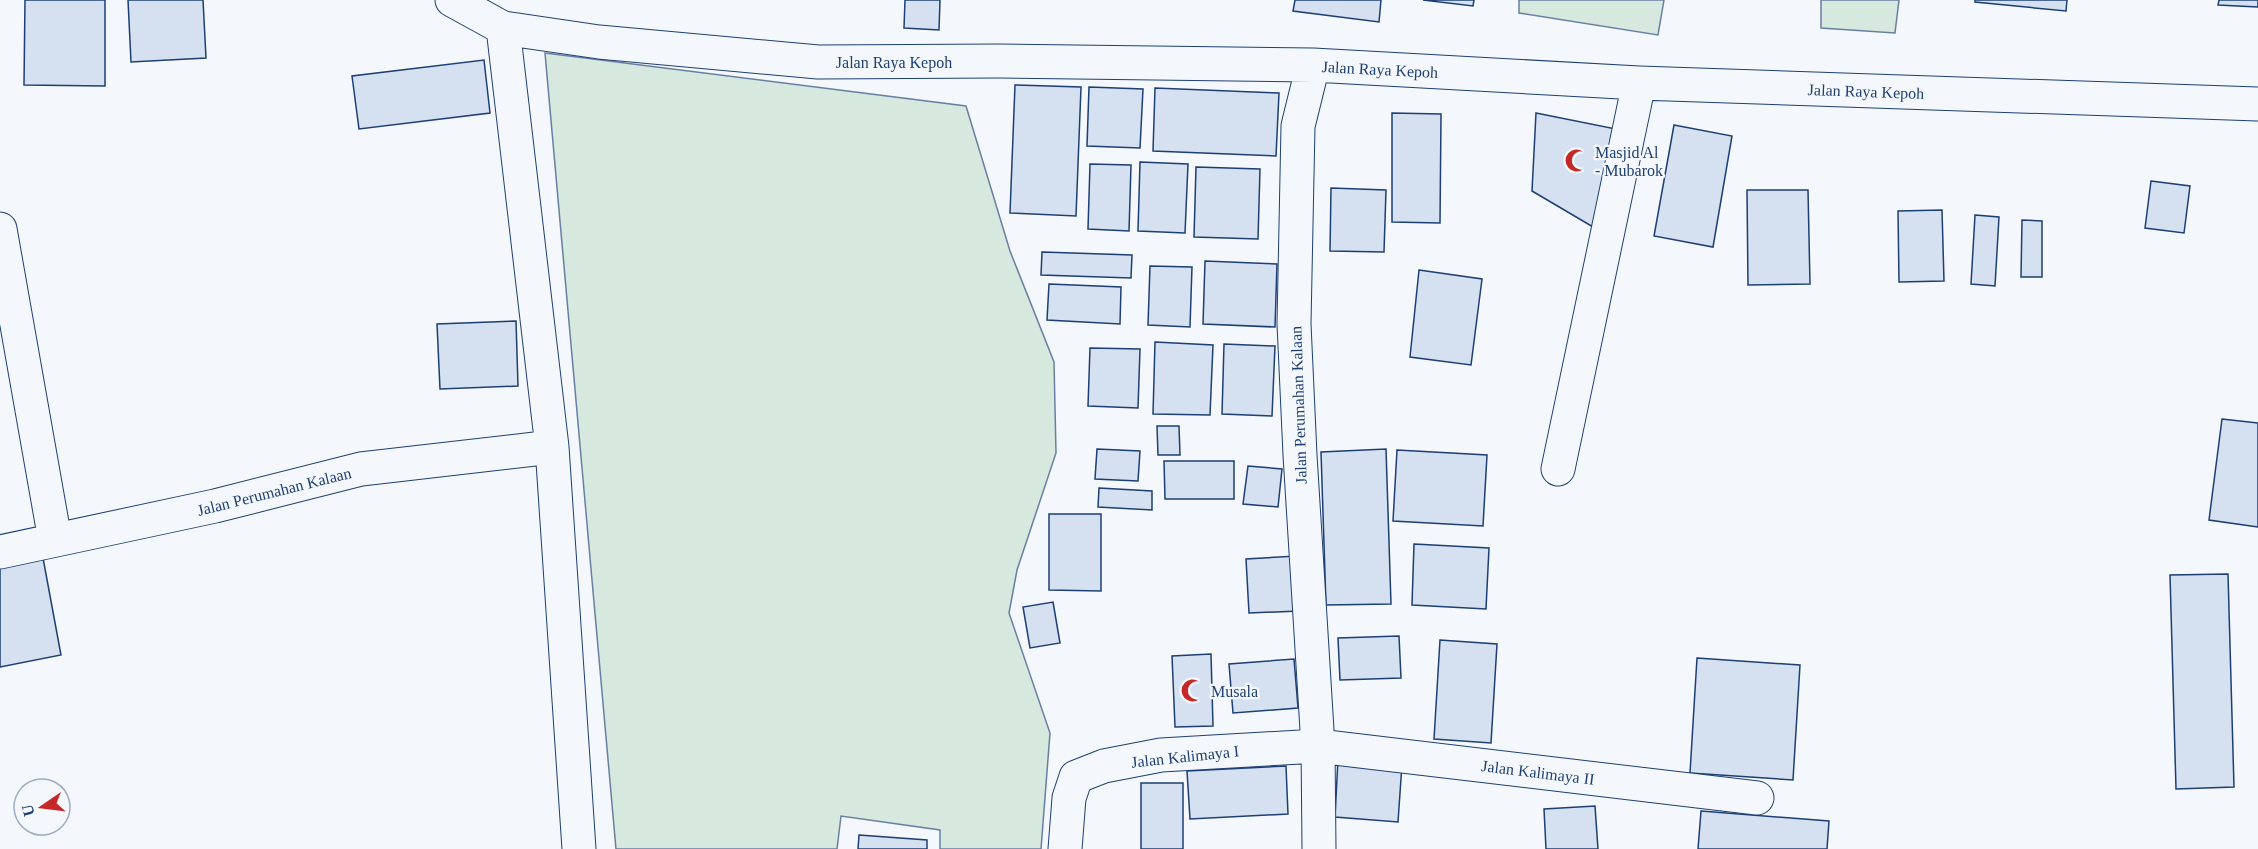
<svg xmlns="http://www.w3.org/2000/svg" width="2258" height="849" viewBox="0 0 2258 849" font-family="'Times New Roman',serif">
<style>
.green{fill:#d7e8df;stroke:#687fa3;stroke-width:1.5}
.building{fill:#d5e0f0;stroke:#1d3f73;stroke-width:1.5}
.lines{fill:none;stroke-linecap:round;stroke-linejoin:round}
.minor-casing{stroke:#1d3f73;stroke-width:35}
.minor{stroke:#f4f7fb;stroke-width:33}
.labels{text-anchor:middle;stroke-width:4.5;stroke-linejoin:round;paint-order:stroke}
.street-label{font-size:16px;fill:#1d3f73;stroke:#f4f7fb}
.poi-label{font-size:16px;fill:#1d3f73;stroke:#f4f7fb;text-anchor:start}
</style>
<rect width="100%" height="100%" fill="#f4f7fb"/>
<!-- green -->
<path class="green" d="M1519,0H1664L1658,35L1519,13Z
M1821,0H1899L1895,33L1821,28Z
M545,53L966,106L1010,251L1054,362L1056,453L1017,570L1009,613L1050,733L1041,849H940V830L841,816L837,849H616Z"/>
<!-- building -->
<path class="building" d="M25,0H105V86L24,85Z
M128,0H203L206,58L131,62Z
M905,0H940L939,30L904,28Z
M1295,0H1381L1379,22L1293,11Z
M1423,0H1474L1473,6Z
M1975,0H2067L2066,11L1975,2Z
M2219,0H2258V7L2218,5Z
M484,60L490,113L359,129L352,76Z
M1015,85L1081,87L1076,216L1010,213Z
M1089,87L1143,89L1140,148L1087,146Z
M1155,88L1279,93L1276,156L1153,151Z
M1392,113L1441,114L1440,223L1392,222Z
M1536,113L1626,131L1605,234L1532,191Z
M1674,125L1732,136L1713,247L1654,236Z
M1140,162L1188,164L1185,233L1138,231Z
M1090,164L1131,165L1129,231L1088,229Z
M1196,167L1260,169L1258,239L1194,237Z
M2151,181L2190,186L2184,233L2145,228Z
M1331,188L1386,190L1384,252L1330,251Z
M1747,190H1808L1810,284L1748,285Z
M1942,210L1944,281L1899,282L1898,211Z
M1975,215L1999,217L1995,286L1971,284Z
M2022,220L2042,221V277H2021Z
M1042,252L1132,255L1131,278L1041,275Z
M1205,261L1277,264L1275,327L1203,324Z
M1150,266L1192,267L1190,327L1148,325Z
M1419,270L1482,279L1471,365L1410,357Z
M1049,284L1121,287L1120,324L1047,320Z
M516,321L518,386L440,389L437,324Z
M1155,342L1213,345L1210,415L1153,414Z
M1224,344L1275,346L1272,416L1222,414Z
M1090,348L1140,349L1138,408L1088,406Z
M2222,419L2258,423V527L2209,520Z
M1157,426H1179L1180,455H1158Z
M1097,449L1140,451L1138,481L1095,479Z
M1386,449L1391,604L1326,605L1321,452Z
M1397,450L1487,455L1483,526L1393,521Z
M1164,461H1234V499H1165Z
M1248,466L1282,469L1278,507L1243,504Z
M1099,488L1152,491V510L1098,507Z
M1049,514H1101V591L1049,590Z
M1414,544L1489,548L1486,609L1412,605Z
M1297,556L1299,611L1249,613L1246,559Z
M43,558L61,655L0,667V566Z
M2228,574L2234,787L2176,789L2170,575Z
M1053,602L1060,643L1030,648L1023,607Z
M1399,636L1401,678L1340,680L1338,638Z
M1440,640L1497,644L1491,743L1434,739Z
M1211,654L1213,726L1175,727L1172,656Z
M1697,658L1800,665L1793,780L1690,773Z
M1294,659L1298,708L1233,713L1229,664Z
M1338,759L1402,764L1398,822L1335,817Z
M1286,766L1288,814L1190,819L1187,771Z
M1141,783H1183V849H1141Z
M1595,806L1598,849H1546L1544,809Z
M1701,811L1829,821L1827,849H1698Z
M859,835L927,840V849H858Z"/>
<g class="lines">
<defs>
<path id="minor" d="M452,0L503,28L599,42L818,62L998,61L1313,65L1639,83L2258,104
M503,28L552,447L579,849
M1313,65L1298,126L1294,324L1300,455L1318,746L1319,849
M0,229L55,540
M1558,469L1639,83
M0,552L215,506L361,469L552,447
M1065,849L1069,798L1076,777L1104,766L1161,755L1318,746L1757,798"/>
</defs>
<!-- minor casing -->
<use href="#minor" class="minor-casing"/>
<!-- minor -->
<use href="#minor" class="minor"/>
</g>
<!-- icons -->
<defs>
<symbol id="mosque-bare" viewBox="-9 -9 18 18"><path d="M3.5-4.9A6 6 0 1 0 3.5 4.9A5 5 0 1 1 3.5-4.9Z" fill="#c62828" stroke="#f4f7fb" stroke-width="2.5" paint-order="stroke"/></symbol>
</defs>
<g fill-rule="evenodd">
<use href="#mosque-bare" x="1560" y="144" width="33" height="33"/>
<use href="#mosque-bare" x="1176" y="674" width="33" height="33"/>
</g>
<g class="labels">
<!-- street labels -->
<g class="street-label">
<text x="894" y="68">Jalan Raya Kepoh</text>
<text transform="translate(1380 69) rotate(3)" y="6">Jalan Raya Kepoh</text>
<text transform="translate(1866 91) rotate(2)" y="6">Jalan Raya Kepoh</text>
<text transform="translate(1298 405) rotate(-92)" y="6">Jalan Perumahan Kalaan</text>
<text transform="translate(274 491) rotate(-14)" y="6">Jalan Perumahan Kalaan</text>
<text transform="translate(1185 756) rotate(-6)" y="6">Jalan Kalimaya I</text>
<text transform="translate(1538 772) rotate(7)" y="6">Jalan Kalimaya II</text>
</g>
<!-- poi labels -->
<g class="poi-label">
<text x="1595" y="158">Masjid Al<tspan x="1595" dy="18">- Mubarok</tspan></text>
<text x="1211" y="697">Musala</text>
</g>
</g>
<!-- north arrow -->
<g transform="translate(42 807) rotate(256)"><circle r="28" fill="#f4f7fb" stroke="#9eadc5" stroke-width="1.5"/>
<path d="M0-4.5L10 22L0 15L-10 22Z" fill="#c62828"/>
<text y="-9" font-size="16" font-weight="bold" text-anchor="middle" fill="#1d3f73">U</text>
</g>
</svg>
